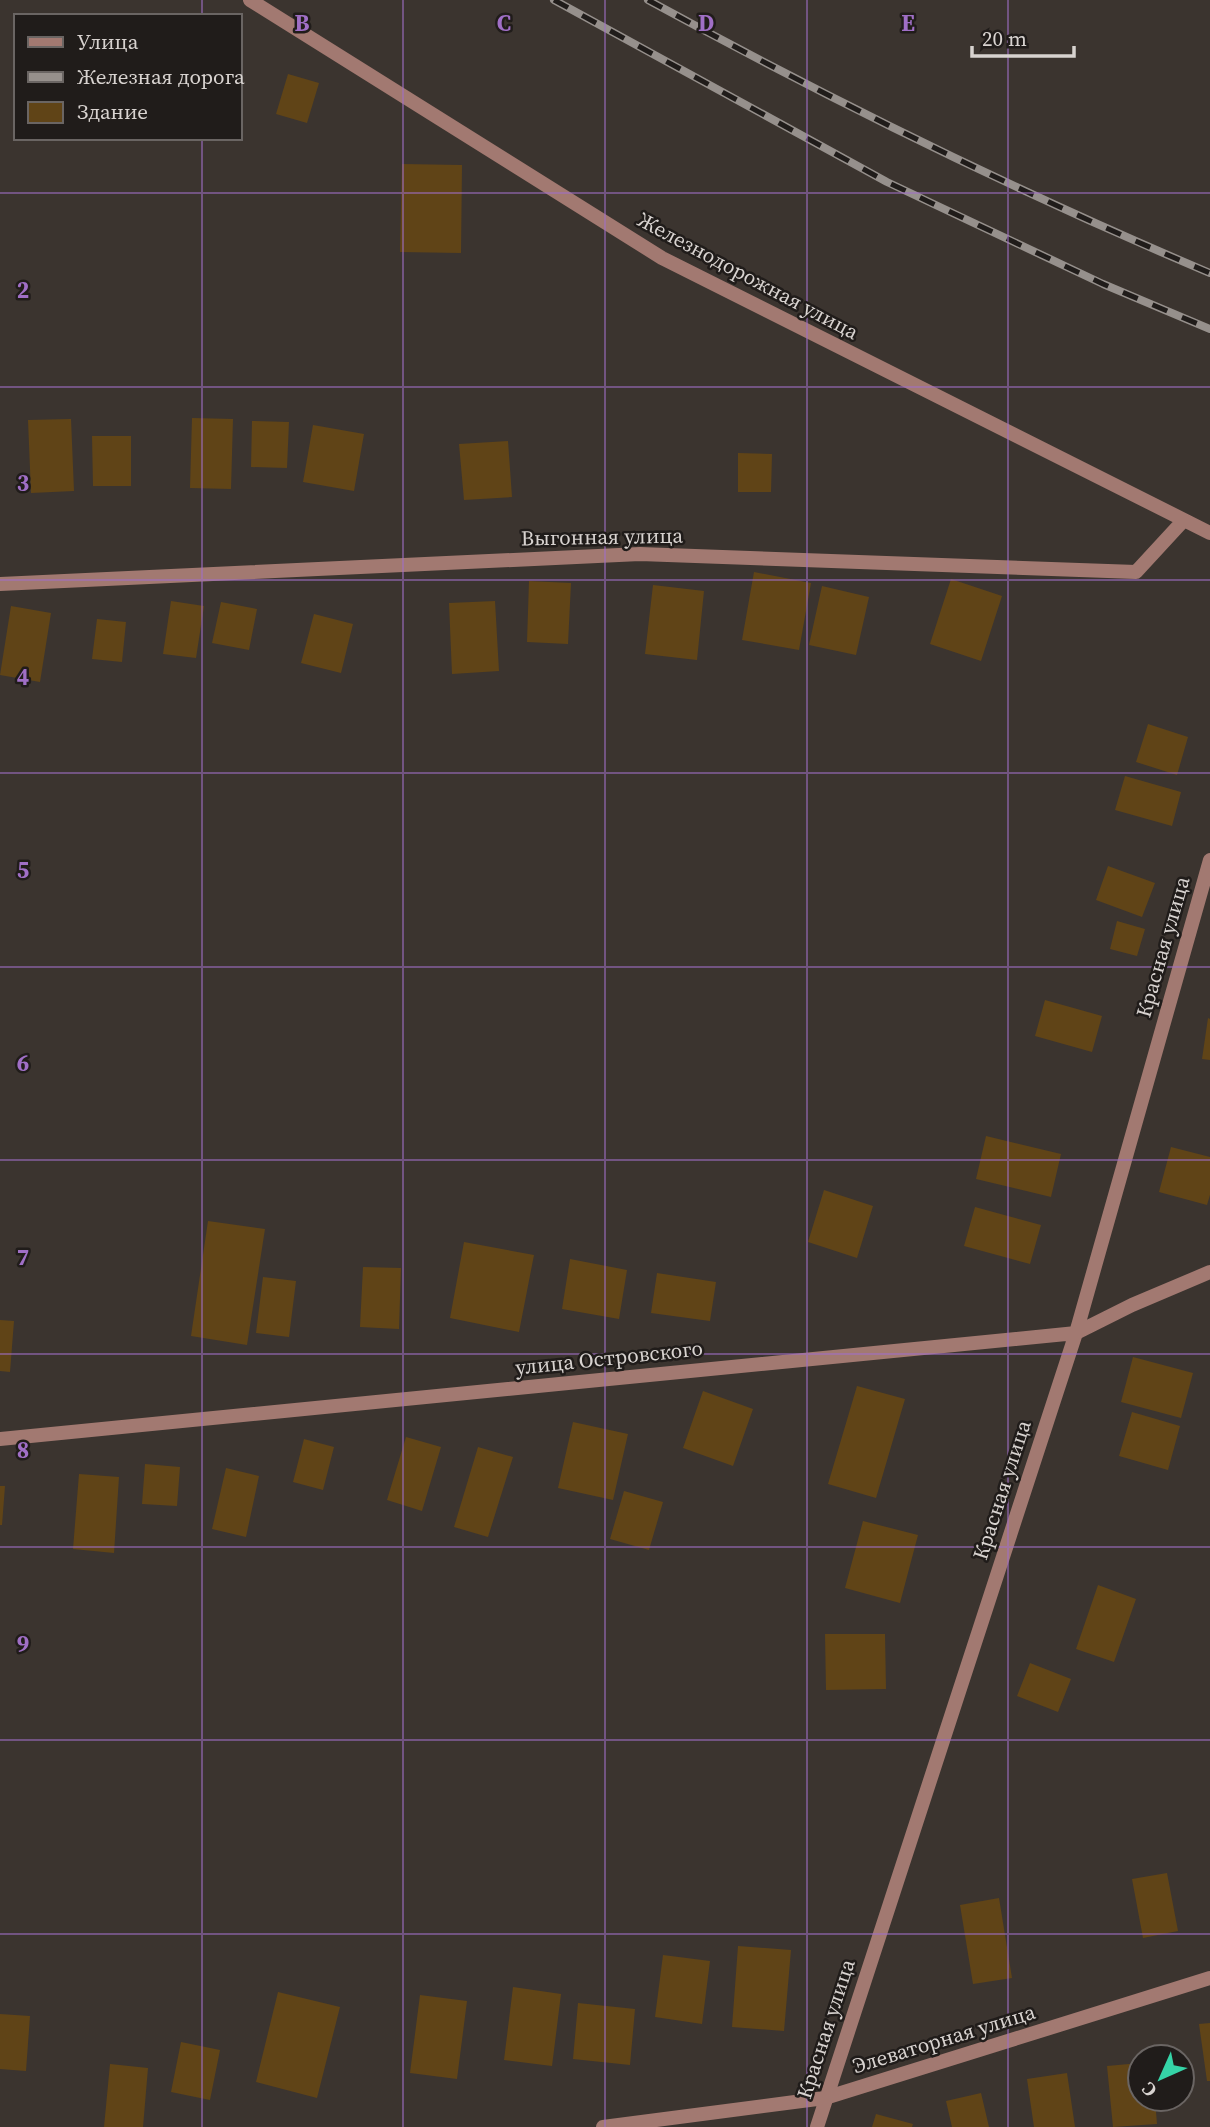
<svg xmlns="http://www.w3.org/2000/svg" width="1210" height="2127" viewBox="0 0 1210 2127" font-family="'Source Serif 4',serif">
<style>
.building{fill:#604417}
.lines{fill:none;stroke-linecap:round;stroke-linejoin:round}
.minor{stroke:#a27971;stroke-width:14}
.rail-casing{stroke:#96908c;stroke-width:8}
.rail{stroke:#201c1a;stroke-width:5;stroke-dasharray:16;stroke-linecap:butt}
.grid{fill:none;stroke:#a06fc6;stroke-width:2;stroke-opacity:0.55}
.labels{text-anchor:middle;stroke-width:5;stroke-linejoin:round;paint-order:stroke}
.street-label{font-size:21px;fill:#d8d3d0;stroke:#201c1a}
.grid-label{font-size:23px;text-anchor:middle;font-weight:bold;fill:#a06fc6;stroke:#201c1a;stroke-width:5;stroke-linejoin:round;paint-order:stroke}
</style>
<rect width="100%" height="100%" fill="#3b342f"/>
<!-- building -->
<path class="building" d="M288,74L319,83L307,123L276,114Z
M402,164L462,165L461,253L400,252Z
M192,418L233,419L231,489L190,488Z
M71,419L74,491L31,493L28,420Z
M252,421L289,422L287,468L251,467Z
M313,425L364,434L354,491L303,482Z
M92,436H131V486H93Z
M508,441L512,497L464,500L459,444Z
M738,453L772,454L771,492H738Z
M754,572L811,583L799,650L742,640Z
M951,579L1002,596L981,661L930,644Z
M529,581L571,583L568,644L527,642Z
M653,585L704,591L697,660L645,654Z
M822,586L869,597L856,655L809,645Z
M171,601L204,606L196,658L163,654Z
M495,601L499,671L452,674L449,603Z
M221,602L257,609L249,650L212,643Z
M11,606L51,613L40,682L0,675Z
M314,614L353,624L341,673L301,663Z
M97,619L126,622L122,662L92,659Z
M1148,724L1188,737L1177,775L1136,762Z
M1125,776L1181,792L1172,826L1115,810Z
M1108,866L1155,883L1142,917L1096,900Z
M1117,921L1145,929L1137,956L1110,949Z
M1045,1000L1102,1016L1092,1052L1035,1036Z
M1208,1018L1210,1019V1060L1202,1059Z
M986,1136L1061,1154L1051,1197L976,1179Z
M1171,1147L1210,1157V1195L1207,1205L1159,1192Z
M824,1190L873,1206L857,1258L808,1242Z
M975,1207L1041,1225L1030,1264L964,1246Z
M208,1221L265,1229L247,1345L191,1336Z
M464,1242L534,1255L519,1332L450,1318Z
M570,1259L627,1270L619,1319L562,1309Z
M363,1267L401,1268L399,1329L360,1327Z
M657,1273L716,1282L710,1321L651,1313Z
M263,1277L296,1281L289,1337L256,1333Z
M0,1320L14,1321L10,1372L0,1371Z
M1133,1357L1193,1373L1181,1418L1121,1402Z
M857,1386L905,1399L876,1498L828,1484Z
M703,1391L753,1409L733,1466L683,1448Z
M1132,1412L1180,1426L1168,1470L1119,1456Z
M573,1422L628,1434L613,1500L558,1488Z
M406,1437L441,1447L422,1511L387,1500Z
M304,1439L334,1447L323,1490L293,1482Z
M478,1447L513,1457L488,1537L454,1527Z
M145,1464L180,1467L177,1506L142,1504Z
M226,1468L259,1476L246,1537L212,1529Z
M79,1474L119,1477L114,1553L73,1549Z
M0,1486H5L2,1525H0Z
M624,1491L663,1502L649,1550L610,1539Z
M863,1521L918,1535L900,1603L845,1588Z
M1098,1585L1136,1599L1114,1662L1076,1649Z
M825,1634H885L886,1689L826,1690Z
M1030,1663L1071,1679L1058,1712L1017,1696Z
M1167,1873L1178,1931L1143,1938L1132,1879Z
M999,1898L1012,1978L973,1984L960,1905Z
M738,1946L791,1950L784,2031L732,2027Z
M663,1955L710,1961L702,2024L655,2017Z
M513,1987L561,1994L552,2066L504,2060Z
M278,1992L340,2007L317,2098L256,2082Z
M420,1995L467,2001L457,2079L410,2073Z
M578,2003L635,2009L630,2065L573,2059Z
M0,2014L30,2016L26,2071L0,2069Z
M1210,2023V2081H1207L1199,2024Z
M181,2042L220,2050L210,2100L171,2092Z
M1140,2063V2099H1155L1157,2124L1113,2127L1107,2066Z
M110,2064L148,2068L143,2127H104Z
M1067,2073L1075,2127H1034L1027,2079Z
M981,2093L989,2127H952L946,2101Z
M876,2114L913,2124L912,2127H872Z"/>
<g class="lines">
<!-- minor -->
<path class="minor" d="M250,0L662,258L1210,533
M0,584L640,554L1136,572L1183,521
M0,1439L1076,1333L1132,1305L1210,1272
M603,2127L825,2098L1210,1978
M817,2127L1076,1333L1210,860"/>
<defs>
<path id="rail" d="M554,0L887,182L1103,284L1210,329
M648,0C831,100 1018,192 1210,273"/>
</defs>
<!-- rail casing -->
<use href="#rail" class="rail-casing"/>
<!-- rail -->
<use href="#rail" class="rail"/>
</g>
<!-- grid -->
<path class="grid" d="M202,0V16M403,0V2127M605,0V2127M807,0V2127M1008,0V2127M202,138V2127M0,193H1210M0,387H1210M0,580H1210M0,773H1210M0,967H1210M0,1160H1210M0,1354H1210M0,1547H1210M0,1740H1210M0,1934H1210"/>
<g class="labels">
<!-- street labels -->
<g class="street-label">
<text transform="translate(748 276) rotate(28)" y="7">Железнодорожная улица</text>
<text transform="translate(602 537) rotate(-1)" y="7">Выгонная улица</text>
<text transform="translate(1163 947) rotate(-74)" y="7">Красная улица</text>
<text transform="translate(609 1358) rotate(-6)" y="7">улица Островского</text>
<text transform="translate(1002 1490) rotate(-72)" y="7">Красная улица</text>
<text transform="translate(826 2029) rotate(-72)" y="7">Красная улица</text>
<text transform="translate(944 2039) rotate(-17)" y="7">Элеваторная улица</text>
</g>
</g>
<g class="grid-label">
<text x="302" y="31">B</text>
<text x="504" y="31">C</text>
<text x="706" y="31">D</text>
<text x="908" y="31">E</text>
<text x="23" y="298">2</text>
<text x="23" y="491">3</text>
<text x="23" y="685">4</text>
<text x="23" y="878">5</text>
<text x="23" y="1071">6</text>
<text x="23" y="1265">7</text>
<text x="23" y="1458">8</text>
<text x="23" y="1652">9</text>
</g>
<!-- legend -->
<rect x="14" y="14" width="228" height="126" fill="#201c1a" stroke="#6a6563" stroke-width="2"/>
<rect x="28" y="37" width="35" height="10" fill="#a27971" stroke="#6a6563" stroke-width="2"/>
<text x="77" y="49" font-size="21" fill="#d8d3d0">Улица</text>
<rect x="28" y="72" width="35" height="10" fill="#96908c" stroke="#6a6563" stroke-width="2"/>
<text x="77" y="84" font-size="21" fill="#d8d3d0">Железная дорога</text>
<rect x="28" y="102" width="35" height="21" fill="#604417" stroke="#6a6563" stroke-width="2"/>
<text x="77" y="119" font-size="21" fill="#d8d3d0">Здание</text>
<!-- north arrow -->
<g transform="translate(1161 2078) rotate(225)"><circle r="33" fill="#201c1a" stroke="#6a6563" stroke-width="2"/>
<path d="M0-5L12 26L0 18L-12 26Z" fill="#35d4a7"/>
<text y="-10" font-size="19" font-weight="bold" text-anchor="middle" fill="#d8d3d0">С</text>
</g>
<!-- scale -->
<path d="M972 46v10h102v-10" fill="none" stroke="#d8d3d0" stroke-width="3.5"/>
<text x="982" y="46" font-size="21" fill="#d8d3d0" stroke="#201c1a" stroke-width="5" paint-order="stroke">20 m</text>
</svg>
